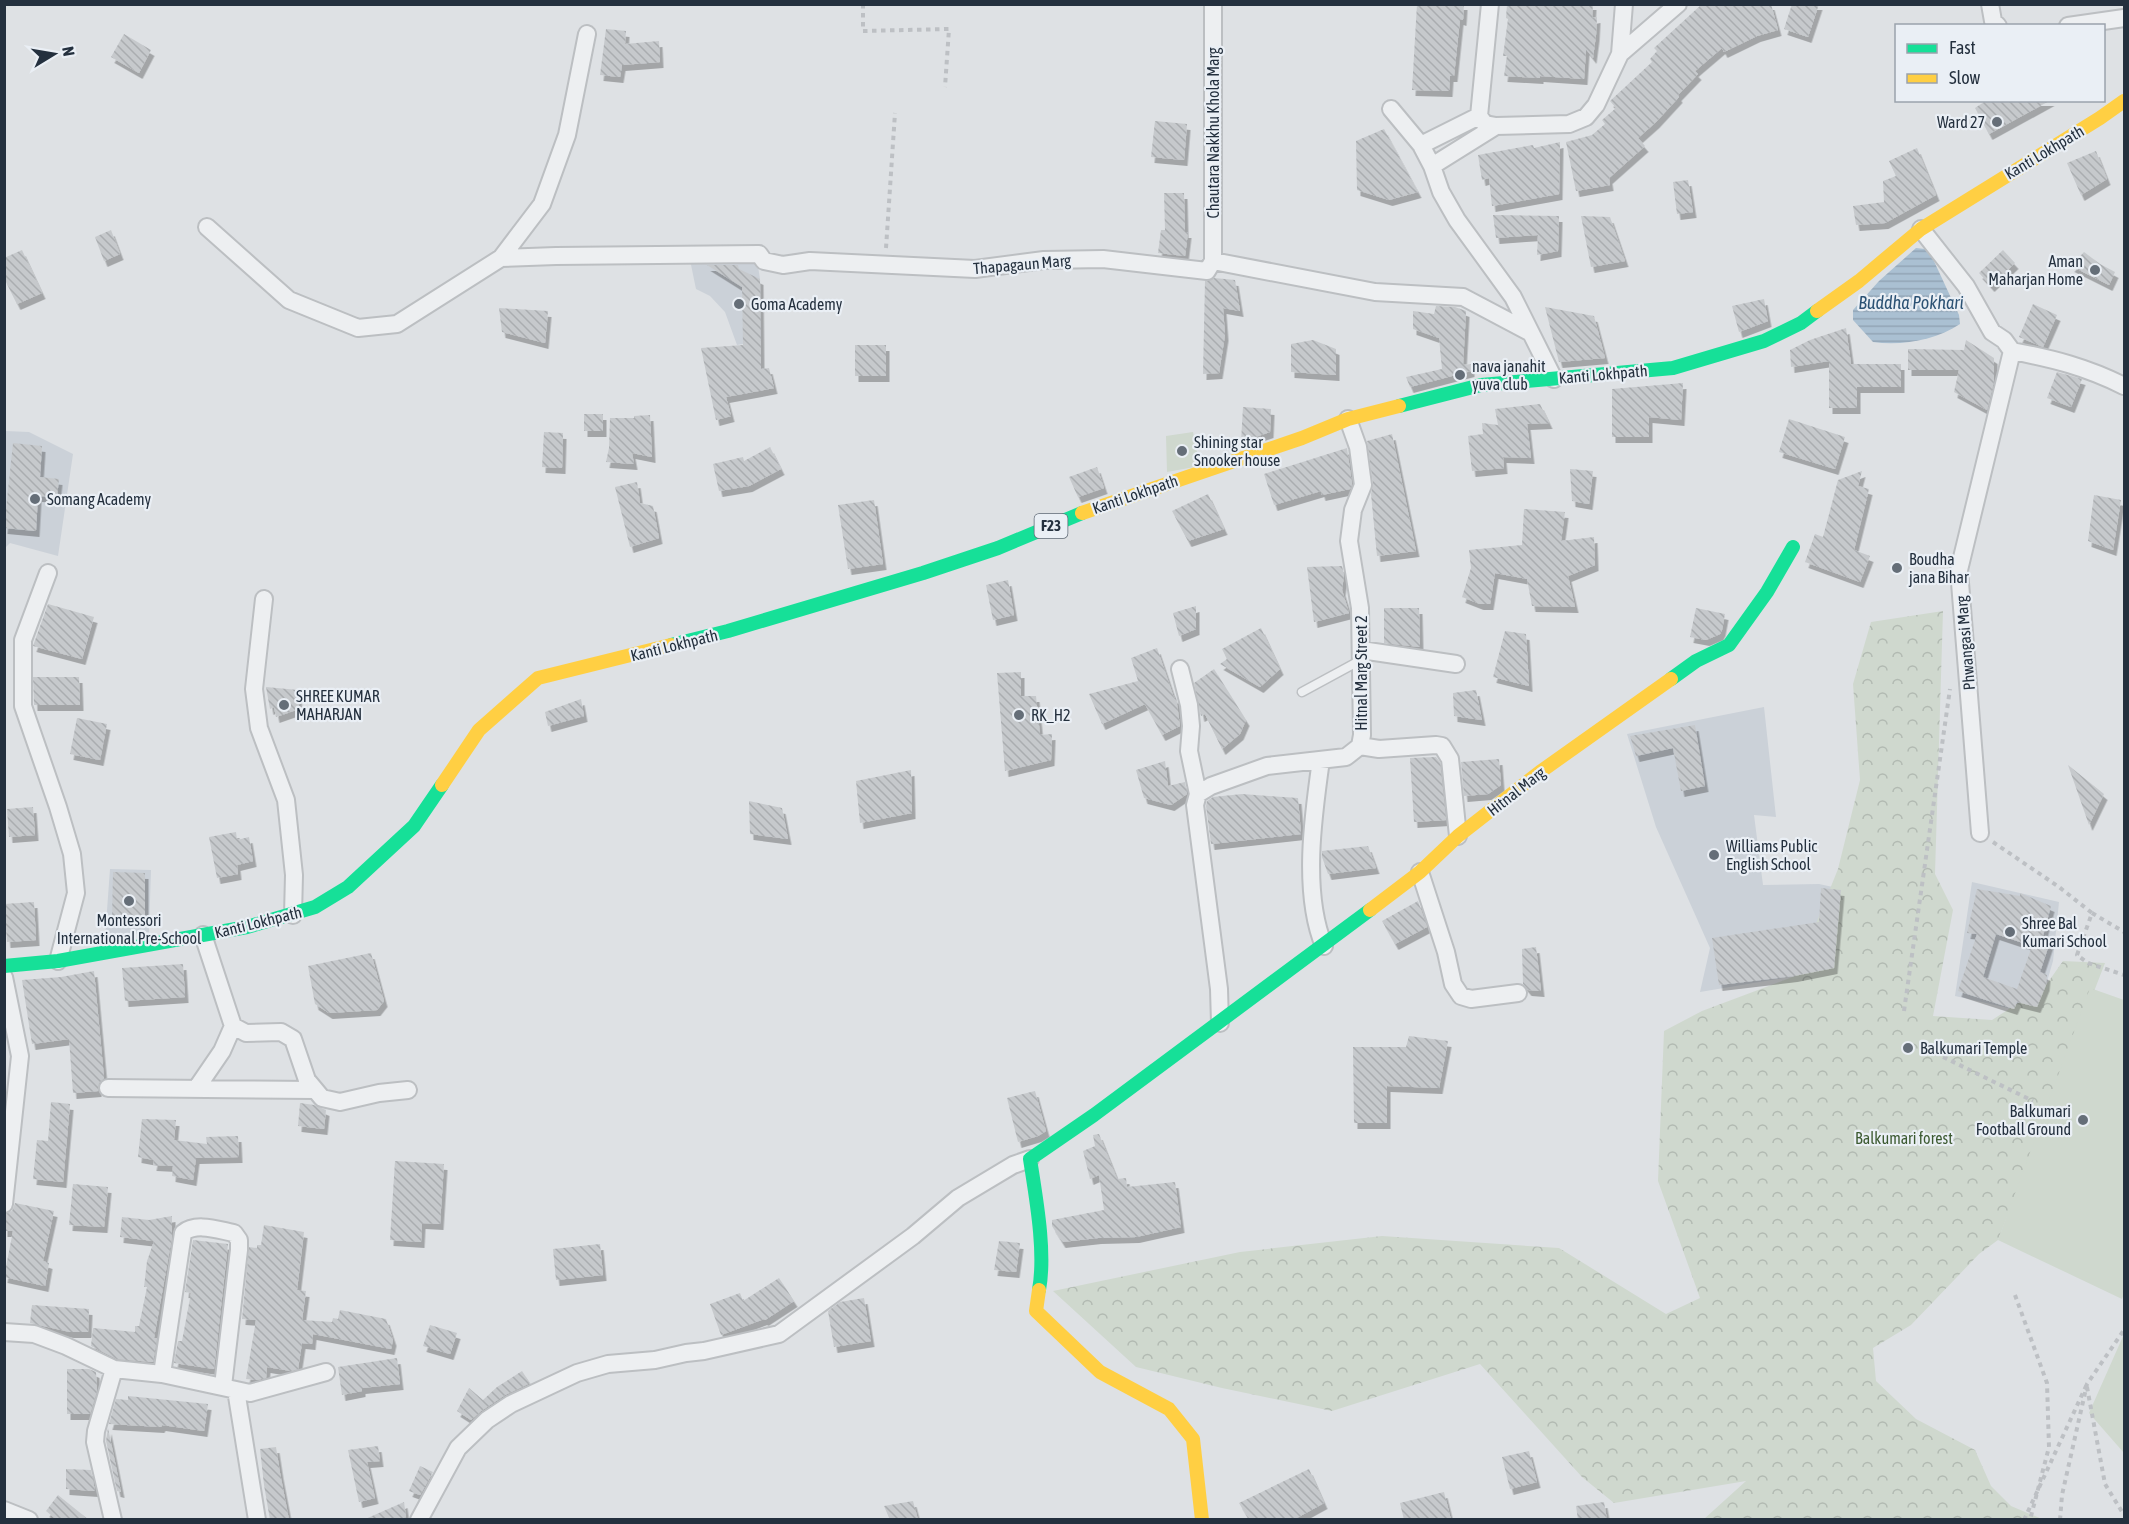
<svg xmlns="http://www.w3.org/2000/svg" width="2129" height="1524" viewBox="0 0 2129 1524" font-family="'Asap Condensed',sans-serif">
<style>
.built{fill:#cbd1d8}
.forest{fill:url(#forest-crowns)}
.pitch{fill:#cfd8ce}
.water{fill:url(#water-rules)}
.building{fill:url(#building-back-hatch);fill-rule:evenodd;filter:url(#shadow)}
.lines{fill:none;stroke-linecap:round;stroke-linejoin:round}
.lane-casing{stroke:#bcbfc2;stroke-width:11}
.street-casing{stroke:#bcbfc2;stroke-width:20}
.path{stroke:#bdc0c4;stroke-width:4;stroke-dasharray:4.5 4.5;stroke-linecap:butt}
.lane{stroke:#edeff1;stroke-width:8}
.street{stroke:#edeff1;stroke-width:16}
.fast{stroke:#16e098;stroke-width:14}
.slow{stroke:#ffcf43;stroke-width:14}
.path-bridge{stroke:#bdc0c4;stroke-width:4;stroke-dasharray:4.5 4.5;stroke-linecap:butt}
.poi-dot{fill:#656e78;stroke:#eaeff5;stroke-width:2}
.labels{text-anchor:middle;stroke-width:4.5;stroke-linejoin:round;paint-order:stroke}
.shield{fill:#eaeff5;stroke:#5f6975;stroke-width:1.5}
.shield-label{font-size:15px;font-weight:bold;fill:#24303e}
.poi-label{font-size:16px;fill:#24303e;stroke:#eaeff5;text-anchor:start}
.street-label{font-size:16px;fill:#24303e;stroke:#eaeff5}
.park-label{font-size:16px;fill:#3c5a31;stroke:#eaeff5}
.water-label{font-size:18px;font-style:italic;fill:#2c5274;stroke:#eaeff5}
</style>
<defs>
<pattern id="forest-crowns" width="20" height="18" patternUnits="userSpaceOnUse" patternTransform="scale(1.5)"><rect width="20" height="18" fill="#cfd8ce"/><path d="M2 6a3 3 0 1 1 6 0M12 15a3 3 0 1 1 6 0" fill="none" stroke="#b2bab2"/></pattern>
<pattern id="water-rules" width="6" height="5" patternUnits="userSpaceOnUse" patternTransform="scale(1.5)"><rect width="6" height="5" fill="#aac0d2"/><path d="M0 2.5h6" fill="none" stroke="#92a5b5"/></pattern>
<pattern id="building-back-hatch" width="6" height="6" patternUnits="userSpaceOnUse" patternTransform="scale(1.5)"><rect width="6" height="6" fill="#c6c9cc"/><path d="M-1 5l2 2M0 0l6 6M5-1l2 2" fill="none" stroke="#aaadb0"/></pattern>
<filter id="shadow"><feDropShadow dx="3.5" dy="6" stdDeviation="0" flood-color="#0004"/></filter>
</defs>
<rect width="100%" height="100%" fill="#dee1e4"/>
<!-- built -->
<path class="built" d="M690,260H757L760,279L761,341L737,345L725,312L710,296L696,289Z
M5,431L29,432L73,454L58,556L10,543L5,548Z
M1764,707L1776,817L1754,815L1763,885L1819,884L1842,889L1836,969L1700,992L1710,948L1656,827L1627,734Z
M110,869L151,870L149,932L105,938Z
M1972,882L2059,902L2053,961L2039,1009L2017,1010L1955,996Z"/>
<!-- forest -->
<path class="forest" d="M1943,611L1935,874L1953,910L1933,1016L1992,1020L2046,985L2063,961L2105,963L1998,1240L1979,1254L1911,1325L1873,1348L1876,1381L1916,1419L1975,1450L1991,1486L2011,1506L2042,1519H1704L1746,1481L1614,1503L1582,1477L1480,1364L1332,1411L1222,1388L1136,1367L1053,1291L1240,1252L1382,1236L1559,1248L1666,1314L1700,1298L1658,1181L1664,1031L1702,1011L1795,976L1838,869L1860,780L1853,684L1871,622Z"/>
<!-- pitch -->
<path class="pitch" d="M1193,432L1200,466L1167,472L1166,436Z
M2090,988L2124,1000V1294L2122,1299L1998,1240Z
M2124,1334V1453L2089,1413Z"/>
<!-- water -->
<path class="water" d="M1916,248L1925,249L1933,259L1959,315L1960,324C1936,340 1902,346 1873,342L1853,320V310L1879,281Z"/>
<!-- building -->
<path class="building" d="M1417,4H1464L1463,20L1460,19L1454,76H1450L1449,91L1412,90Z
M1507,4H1593L1592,18L1597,17L1596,35L1593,58L1586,49L1584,79L1540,76V78L1504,76L1507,56H1503L1508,19L1506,18Z
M1702,4H1771L1778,30L1757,36L1724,52L1722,48L1695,71L1698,74L1678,95L1679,97L1656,122L1638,138L1645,146L1609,178L1610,185L1576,191L1566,142L1592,135L1605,124L1602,120L1616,108L1610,101L1652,62L1650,59L1657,51L1654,48Z
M1792,4H1819L1808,37L1784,29Z
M606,29L626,31L625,44L659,41L660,62L622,65L620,77L600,75Z
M124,34L151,50L139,73L111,57Z
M1987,100H2051L1989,134L1975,108Z
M1155,121L1187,124L1184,160L1151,157Z
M1384,129L1418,192L1389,200L1357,190L1356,141Z
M1560,142L1559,194L1492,206L1489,178L1482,180L1478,155L1533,145L1534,148Z
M1917,148L1936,195L1885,223L1856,225L1853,206L1884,202L1883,181L1896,176L1889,161Z
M2096,151L2107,179L2081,195L2067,163Z
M1688,180L1693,212L1677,214L1673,182Z
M1164,193H1184L1185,232H1188L1185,256L1158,253L1161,230H1165Z
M1493,215L1559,216L1558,251L1537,255L1538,235L1496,238Z
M1581,216L1610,217L1625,261L1591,267Z
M111,230L120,254L104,261L95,237Z
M22,250L42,293L17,304L4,278V258Z
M2003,250L2015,263L1991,286L1979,273Z
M2084,252L2100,264L2115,272L2109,285L2071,266Z
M707,265H738L739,269L760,279L761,369L769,368L774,388L726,397L731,416L716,420L701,348L743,345L742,287Z
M1214,278L1235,280L1240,311L1223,308L1225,335L1219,373L1203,374L1205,281Z
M1764,299L1768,321L1739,332L1732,306Z
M2033,304L2057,315L2043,347L2019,337Z
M1436,306L1455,307L1466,311L1463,365L1471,364V371L1410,387L1406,377L1442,369L1439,338L1413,329V311L1434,314Z
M1545,307L1594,316L1605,358L1559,362Z
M499,308L548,311L545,343L502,332Z
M1846,328L1851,364H1901V387H1857V408H1829V361L1791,367L1790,350L1810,340Z
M1313,340L1336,349V375L1291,372V344Z
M1966,340L1994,358V381L1987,410L1954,392L1959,370H1908V349L1964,350Z
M855,345H886V376H855Z
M2057,372L2082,379L2071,407L2047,398Z
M1683,383L1681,420L1649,417V437H1612V389Z
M1540,404L1549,423L1527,424L1531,458L1503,457L1504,468L1472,471L1468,436L1483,434L1482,423L1498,425L1495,409Z
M1243,407L1271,409L1270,432L1241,442Z
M584,414H603V431H584Z
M650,415L652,457L632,453L634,464L606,462L609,448L610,418H634V416Z
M1789,419L1845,437L1835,469L1779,452Z
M544,432L563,433L562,468L542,467Z
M1392,434L1416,551L1377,556L1371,494L1373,484L1367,441Z
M13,443L42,446L40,477L59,479L57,497L38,496L36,531L4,528Z
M770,447L781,469L749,486L719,491L713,464L743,457L744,461Z
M1347,448L1352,484L1350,489L1322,495L1321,491L1274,505L1264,474Z
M1097,467L1104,488L1078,497L1069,477Z
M1570,469L1593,471L1589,504L1572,501Z
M1862,471L1858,486L1869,489L1854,550L1870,556L1860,582L1805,562L1815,534L1823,537L1838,480Z
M637,482L640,503L653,506L659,538L630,547L615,487Z
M1208,494L1224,529L1188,541L1172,511Z
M2094,495L2121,500L2113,550L2088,541Z
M874,500L883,564L848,569L838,505Z
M1524,509L1565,512L1561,541L1594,537L1595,565L1568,576L1575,607L1532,606L1527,579L1495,573L1490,604H1480L1462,597L1471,568L1469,550L1522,545Z
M1342,566L1344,575L1342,590L1349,613L1314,622L1307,567Z
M1008,580L1014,615L993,620L986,585Z
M48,604L94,617L82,659L33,646Z
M1196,606V629L1179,636L1173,613Z
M1384,608H1419L1420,647L1384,643Z
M1696,608L1725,614L1722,630L1720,634L1706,640L1690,637Z
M1261,628L1280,669L1260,687L1220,664L1227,659L1222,649Z
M1505,631L1526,634L1529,686L1493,677Z
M1157,648L1174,698L1176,697L1180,726L1162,735L1145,704L1102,724L1089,694L1138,681L1131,658Z
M1214,669L1246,720L1240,734L1222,749L1205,714L1201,716L1194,683Z
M1021,672V696H1036L1040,735L1052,734L1051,760L1005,771L997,673Z
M33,677H79L80,705H34Z
M266,687L298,690L299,709L276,717L274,707L270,709Z
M1476,690L1482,720L1454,716L1453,693Z
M581,699L584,716L548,726L545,712Z
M77,718L107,724L100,760L70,754Z
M1695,725L1705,786L1681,791L1673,748L1636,756L1630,736Z
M1436,757L1440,762L1446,820L1414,822L1410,758Z
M1499,759L1501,785L1488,794L1464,796L1461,762Z
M1165,761L1168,786L1185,782L1187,794L1171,805L1144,798L1136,770Z
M2068,765L2104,794L2089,825Z
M911,770L912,813L860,823L856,781Z
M1242,794L1298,798L1301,834L1211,844L1206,806L1207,801L1213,797Z
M749,801L782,808L788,839L750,834Z
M33,807L35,835L9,837L7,809Z
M236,832L237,840L249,837L253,861L237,865L238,874L217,878L209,837Z
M1368,846L1376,868L1328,874L1322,857V851Z
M113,872L145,873V918L112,920Z
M1821,888L1841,890L1834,968L1794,976L1719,985L1712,938L1819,922Z
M1977,889L2020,896V893L2051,906L2043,936L2051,939L2040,972L2047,975L2046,985L2037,1007L2017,1002L2014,1009L1958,991L1977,934L1967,933ZM1996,934L2032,946L2017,989L1983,977Z
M1418,901L1427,927L1395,944L1382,921Z
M34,902L36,940L7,942L4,904Z
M1536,947L1541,991L1528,990L1523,984L1522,949Z
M371,953L384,1001L377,1010L329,1013L315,1004L308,966Z
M183,964L185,997L125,1001L122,968Z
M94,971L104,1078L99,1083L98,1091L73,1093L69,1039L32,1044L22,980L61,977Z
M1409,1036L1448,1041L1439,1088L1387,1086V1123H1354L1353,1047H1406Z
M1035,1091L1046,1131L1038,1136L1018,1142L1007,1098Z
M51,1102L70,1104L63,1182L33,1179L37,1140L48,1141Z
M300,1103L314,1105L326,1110L324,1129L298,1126Z
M142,1119L176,1120L174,1140L207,1144L206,1137L238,1136L239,1157L196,1158L193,1180L172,1176L173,1166L153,1165L154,1160L138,1157Z
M1099,1134L1117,1179L1126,1178L1127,1187L1175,1182L1181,1227L1136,1237L1098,1238L1062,1242L1052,1226V1220L1104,1210L1099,1175L1090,1179L1083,1151L1095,1146L1093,1135Z
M395,1161L444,1164L440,1224L422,1223L421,1242L390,1240Z
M73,1184L108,1187L104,1227L69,1225Z
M15,1203L54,1211L43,1261L49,1263L45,1286L4,1277L13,1231H4V1214L12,1211Z
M172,1216V1237L154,1338H157L153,1362L117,1359L91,1346L93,1328L135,1332V1326H139L147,1287H144L147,1261L154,1241L120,1237L122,1217L149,1220Z
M264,1225L304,1232L297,1290L306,1291L302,1320L332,1322L333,1318L338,1319L340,1310L386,1319L393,1340L391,1349L313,1334L312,1344L302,1343L298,1369L291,1371L267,1367L266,1378L257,1380L246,1379L256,1320L242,1319L249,1247L257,1248V1245H261Z
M193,1240L228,1244L214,1369L174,1363L178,1341H182L191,1293L185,1292Z
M999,1241L1020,1243L1016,1272L994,1270Z
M600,1244L603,1275L556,1280L553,1249Z
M779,1278L794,1301L765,1320L764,1319L721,1335L710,1304L740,1293L743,1301Z
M864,1298L871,1341L834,1347L828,1311L840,1302Z
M32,1305L89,1309L88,1332H70L30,1323Z
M430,1325L457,1333L450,1354L423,1346Z
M397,1358L400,1384L362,1388V1391L342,1395L338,1367Z
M67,1369H89L96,1372L97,1391L90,1414H67Z
M522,1371L530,1383L505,1395L481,1411L471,1420L457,1411L469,1388L483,1400L497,1387Z
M128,1396L208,1404L204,1431L162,1425L161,1427L109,1424L116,1399L128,1400Z
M108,1428L116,1467L121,1492L117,1491L106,1441Z
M378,1446L380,1461L367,1462L375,1498L359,1502L348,1450Z
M276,1447L280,1473L289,1520H270L264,1485L260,1449Z
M1529,1451L1537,1482L1510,1489L1502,1457Z
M420,1466L433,1472L420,1495L409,1491Z
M66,1469L91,1470L95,1491L66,1489Z
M1309,1469L1324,1503L1293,1520H1249L1239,1503Z
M1444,1492L1451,1520H1404L1400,1503Z
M58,1495L89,1520H57L46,1511Z
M913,1501L918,1520H890L884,1506Z
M404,1502L406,1517L399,1520H363Z
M1604,1502L1607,1520H1578L1576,1506Z"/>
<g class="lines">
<defs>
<path id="lane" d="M1302,692L1361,660"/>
<path id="street" d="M1490,4L1479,116L1485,124L1496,126L1569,124L1586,117L1596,105L1620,54L1624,4
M1990,4L1993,21L1998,26
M2068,26L2124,18
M1620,54L1678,4
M1391,109L1421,145L1432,166L1441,192L1457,220L1513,297L1554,379
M1421,145L1479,116
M1432,166L1496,126
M207,227L289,300L358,328L397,324L501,258L542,204L567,135L587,34
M1921,229L1966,286L1992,332L2004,340L2012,351C2054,359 2086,367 2124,386
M501,258L556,256L759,254L764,261L783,265L810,261L975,269L1044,260L1103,259L1207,271L1213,261L1375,292L1463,297L1529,332
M1213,261V4
M48,573L23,640V706L58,807L72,854L76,893L58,961
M264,599L254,689L259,728L286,800L294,875L293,915
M1361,650L1456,664
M1180,669L1189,705L1191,726L1189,751L1198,794
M1360,746L1379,749L1436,745L1442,746L1450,759L1458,836
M1321,760C1313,816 1302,893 1324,946
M1980,833L1959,570L2012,351
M1420,872L1446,952L1453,984L1461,996L1471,999L1518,993
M203,935L233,1026L246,1033L281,1032L293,1039L307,1080L322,1098L340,1102L379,1093L408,1090
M4,977L20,1056L4,1204
M1220,1023L1219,989L1195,805L1198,794L1211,786L1267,766L1346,757L1360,746L1362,735L1360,608L1349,541L1353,510L1363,485L1358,447L1348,419
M108,1088L315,1090
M196,1089L222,1051L233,1026
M4,1332L34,1334L66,1346L114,1369L162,1374L250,1393L326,1372
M162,1374L183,1233C196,1222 218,1230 234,1233L239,1240V1250L223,1386
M236,1390L257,1520
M4,1510L29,1520
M113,1520L95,1442L96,1431L114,1369
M419,1520L458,1448L487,1420L511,1404L577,1373L608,1364L655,1360L686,1353L704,1351L779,1334L913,1236L958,1198L1013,1165L1030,1159"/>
</defs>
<!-- lane casing -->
<use href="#lane" class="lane-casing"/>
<!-- street casing -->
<use href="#street" class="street-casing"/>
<!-- path -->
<path class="path" d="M863,4V31L949,29L945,87
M886,248L895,113
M1993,842L2059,887L2092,913L2077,955L2088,963L2124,975
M2092,913L2124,932
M1904,1011L1950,689
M1935,1053L2033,1101
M2015,1295L2047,1383L2049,1447L2030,1520
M2087,1387L2105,1484L2124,1515
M2060,1520L2062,1495L2087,1384L2124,1330"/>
<!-- lane -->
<use href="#lane" class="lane"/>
<!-- street -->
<use href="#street" class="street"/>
<!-- fast -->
<path class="fast" d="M1399,406L1481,385L1673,368L1764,341L1801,323L1817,311
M671,645L728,631L923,573L998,548L1082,513
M1671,679L1696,661L1729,645L1767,592L1793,547
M4,966L58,961L247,927L315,907L348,887L414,826L442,785
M1039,1290C1046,1252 1036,1198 1030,1159L1094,1115L1370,910"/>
<!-- slow -->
<path class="slow" d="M1817,311L1859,281L1921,229L2100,118L2124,101
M1082,513L1302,438L1348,419L1399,406
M442,785L479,730L538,678L671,645
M1370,910L1420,872L1458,836L1540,772L1671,679
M1039,1290L1036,1311L1100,1372L1169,1409L1193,1439L1202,1520"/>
<!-- path-bridge -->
<path class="path-bridge" d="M2024,1520L2087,1384"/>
</g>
<!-- markers -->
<g class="poi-dot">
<circle cx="1997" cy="122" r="6"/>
<circle cx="2095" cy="270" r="6"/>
<circle cx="739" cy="304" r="6"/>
<circle cx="1460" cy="375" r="6"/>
<circle cx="1182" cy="451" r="6"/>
<circle cx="35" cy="499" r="6"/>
<circle cx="1897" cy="568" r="6"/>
<circle cx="284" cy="705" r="6"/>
<circle cx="1019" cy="715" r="6"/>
<circle cx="1714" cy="855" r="6"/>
<circle cx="129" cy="901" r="6"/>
<circle cx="2010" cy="932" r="6"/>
<circle cx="1908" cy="1048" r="6"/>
<circle cx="2083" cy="1120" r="6"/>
</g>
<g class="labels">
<!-- shield labels -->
<rect class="shield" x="1034.5" y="514" width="33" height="24" rx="4.5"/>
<g class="shield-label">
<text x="1051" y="531">F23</text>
</g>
<!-- poi labels -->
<g class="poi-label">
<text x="1985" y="128" text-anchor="end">Ward 27</text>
<text x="2083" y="267" text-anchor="end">Aman<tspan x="2083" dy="18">Maharjan Home</tspan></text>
<text x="751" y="310">Goma Academy</text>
<text x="1472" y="372">nava janahit<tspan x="1472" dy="18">yuva club</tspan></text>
<text x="1194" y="448">Shining star<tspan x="1194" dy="18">Snooker house</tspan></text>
<text x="47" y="505">Somang Academy</text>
<text x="1909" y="565">Boudha<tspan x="1909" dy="18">jana Bihar</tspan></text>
<text x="296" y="702">SHREE KUMAR<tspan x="296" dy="18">MAHARJAN</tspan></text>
<text x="1031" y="721">RK_H2</text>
<text x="1726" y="852">Williams Public<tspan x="1726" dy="18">English School</tspan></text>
<text x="129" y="926" text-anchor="middle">Montessori<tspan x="129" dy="18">International Pre-School</tspan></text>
<text x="2022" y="929">Shree Bal<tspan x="2022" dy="18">Kumari School</tspan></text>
<text x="1920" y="1054">Balkumari Temple</text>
<text x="2071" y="1117" text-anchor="end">Balkumari<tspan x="2071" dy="18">Football Ground</tspan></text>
</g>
<!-- street labels -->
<g class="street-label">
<text transform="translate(1213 133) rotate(-90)" y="6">Chautara Nakkhu Khola Marg</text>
<text transform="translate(2044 152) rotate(-31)" y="6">Kanti Lokhpath</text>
<text transform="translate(1022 264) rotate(-5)" y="6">Thapagaun Marg</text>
<text transform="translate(1603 374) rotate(-5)" y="6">Kanti Lokhpath</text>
<text transform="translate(1135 494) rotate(-19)" y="6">Kanti Lokhpath</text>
<text transform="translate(1965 643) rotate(-95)" y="6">Phwangasi Marg</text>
<text transform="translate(674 645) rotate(-14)" y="6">Kanti Lokhpath</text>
<text transform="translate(1361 673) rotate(-90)" y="6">Hitnal Marg Street 2</text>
<text transform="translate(1516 791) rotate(-38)" y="6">Hitnal Marg</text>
<text transform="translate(258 922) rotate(-14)" y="6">Kanti Lokhpath</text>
</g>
<!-- park labels -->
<g class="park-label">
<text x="1904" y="1144">Balkumari forest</text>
</g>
<!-- water labels -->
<g class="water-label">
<text x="1911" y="309">Buddha Pokhari</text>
</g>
</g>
<!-- border -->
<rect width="2129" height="1524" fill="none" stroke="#24303e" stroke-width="12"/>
<!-- legend -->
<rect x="1895" y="24" width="210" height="78" fill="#eaeff5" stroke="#9ba3ac" stroke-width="1.5"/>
<rect x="1907" y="44" width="30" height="9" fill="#16e098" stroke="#9ba3ac" stroke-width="1.5"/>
<text x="1949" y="54" font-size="18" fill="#24303e">Fast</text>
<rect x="1907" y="74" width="30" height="9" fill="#ffcf43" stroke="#9ba3ac" stroke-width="1.5"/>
<text x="1949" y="84" font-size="18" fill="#24303e">Slow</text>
<!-- north arrow -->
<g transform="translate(54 54) rotate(79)" stroke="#eaeff5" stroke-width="4.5" paint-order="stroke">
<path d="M0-4.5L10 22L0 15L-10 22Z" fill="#24303e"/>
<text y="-9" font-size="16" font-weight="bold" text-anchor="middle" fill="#24303e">N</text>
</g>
</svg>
